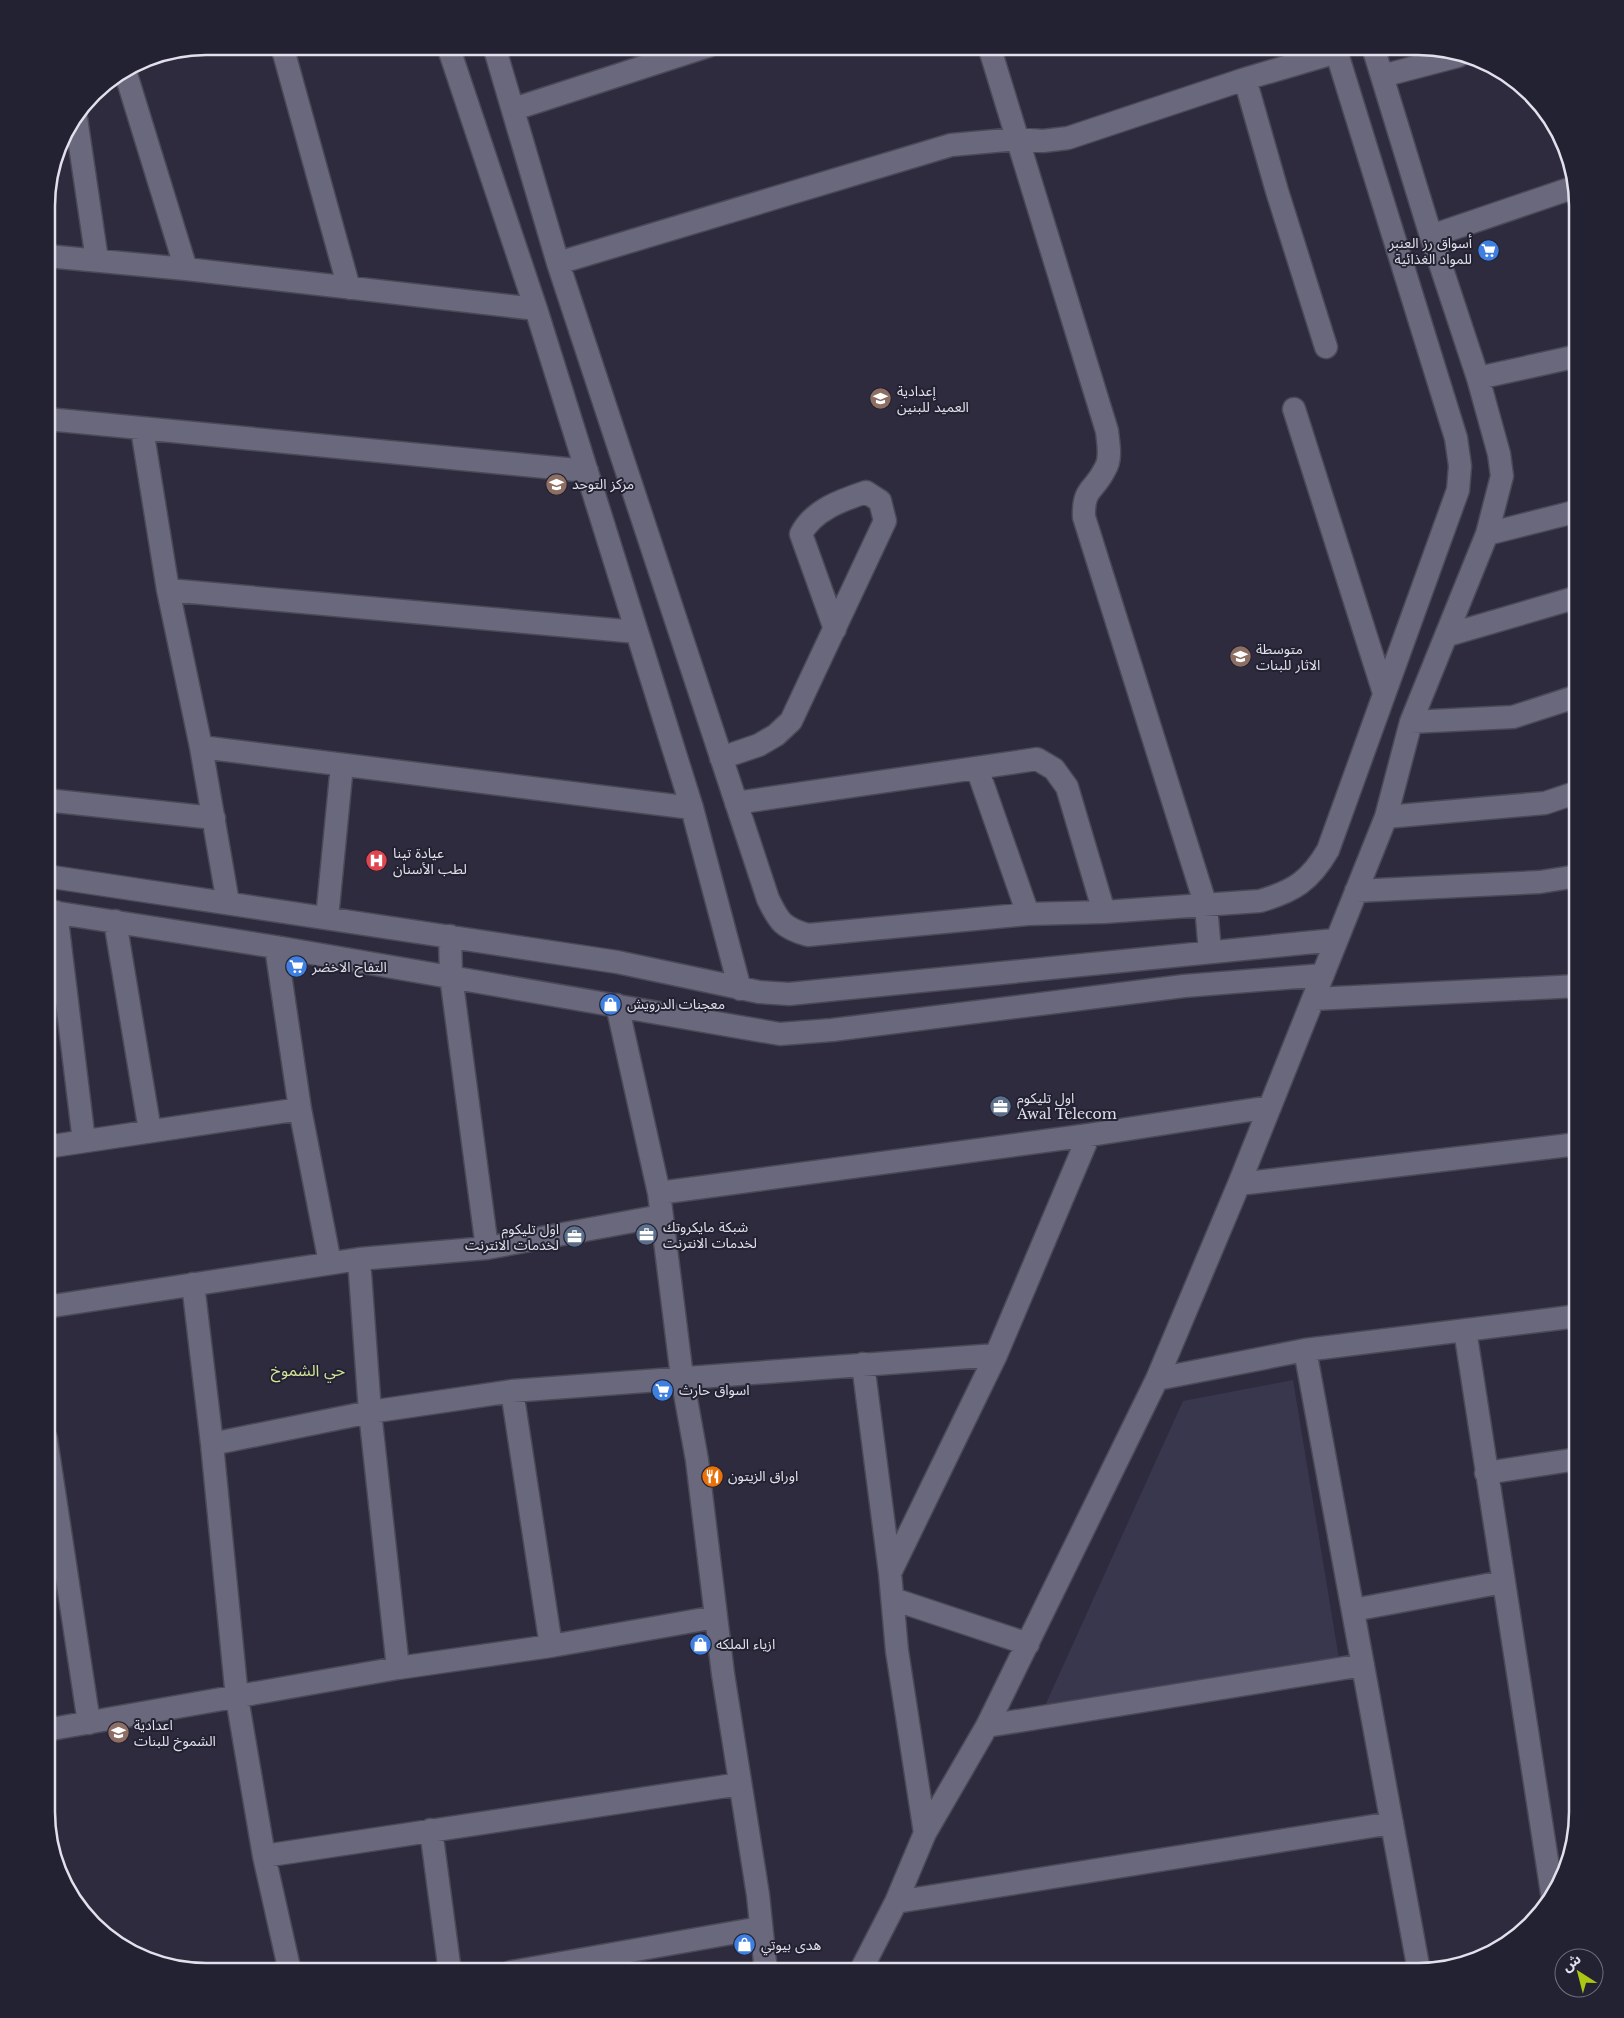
<svg xmlns="http://www.w3.org/2000/svg" width="1624" height="2018" viewBox="0 0 1624 2018" font-family="'Libre Baskerville','Noto Sans Arabic',serif">
<style>
.built{fill:#39374e}
.lines{fill:none;stroke-linecap:round;stroke-linejoin:round}
.minor-casing{stroke:#4a4957;stroke-width:25}
.minor{stroke:#6a687c;stroke-width:22}
.labels{text-anchor:middle;stroke-width:4;stroke-linejoin:round;paint-order:stroke}
.poi-label{font-size:14px;fill:#e1e0ec;stroke:#232232;text-anchor:start}
.quarter-label{font-size:16px;fill:#d1e397;stroke:#232232}
.rim{fill:none;stroke:#e1e0ec;stroke-width:2.5}
</style>
<rect width="100%" height="100%" fill="#2d2b3d"/>
<!-- built -->
<path class="built" d="M1293,1380L1339,1659L1044,1708L1183,1401Z"/>
<g class="lines">
<defs>
<path id="minor" d="M282,46L349,288
M448,46L536,309L692,808L740,989
M494,46L558,263L768,899C779,922 783,928 808,935L1028,914L1104,912L1260,901C1294,891 1310,881 1328,850L1458,490L1460,466L1456,438L1335,47
M989,46L1107,431C1108,443 1112,458 1105,469C1094,492 1083,487 1084,517L1206,906L1210,952
M125,71L186,269
M1382,76L1458,56
M1245,79L1277,191L1326,347
M514,109L708,46
M76,118L97,260
M1431,236L1575,187
M47,256L186,269L536,309
M558,263L951,145L1017,139L1043,141L1068,138L1245,79L1337,52
M1478,378L1578,356
M1294,409L1384,693
M47,419L587,471
M142,429L168,590L201,747L228,903
M1487,534L1578,511
M168,590L637,632
M1448,635L1578,597
M1411,722L1513,717L1578,696
M201,747L692,808
M721,758L759,745L776,735L791,721L885,521L880,501L866,492C842,500 813,510 801,534L835,629
M977,768L1028,914
M46,800L214,818
M736,803L1037,759L1054,769L1067,787L1104,912
M1386,817L1545,803L1578,792
M46,876L617,962L759,992L789,994L829,990L1335,940
M1356,891L1540,882L1578,876
M46,911L276,947L780,1034L832,1030L1184,986L1323,975
M56,912L84,1141
M327,918L342,765
M115,921L150,1131
M450,936L451,976L487,1248
M276,947L300,1109L330,1263
M1314,999L1578,986
M617,1005L659,1193L682,1377L697,1460L723,1674L758,1895L766,1972
M46,1147L300,1109
M1239,1184L1578,1144
M659,1193L1089,1135L1270,1107
M359,1259L370,1412L398,1668
M193,1284L212,1444L237,1698L264,1856L290,1972
M46,1307L359,1259L487,1248L661,1216
M1465,1330L1552,1893
M1305,1350L1419,1971
M863,1364L890,1573L897,1651L925,1833
M1157,1379L1305,1350L1578,1316
M512,1391L551,1646
M46,1439L89,1723
M212,1444L370,1412L512,1391L996,1355
M1486,1473L1578,1459
M890,1573L996,1355L1089,1135
M893,1599L1028,1644
M1353,1610L1503,1582
M987,1726L1363,1665
M46,1730L398,1668L551,1646L716,1617
M431,1830L450,1972
M264,1856L740,1784
M896,1902L1392,1823
M511,1972L760,1928
M860,1972L896,1902L925,1833L987,1726L1157,1379L1239,1184L1386,817L1411,722L1487,534L1502,476L1499,454L1478,378L1431,236L1373,47"/>
</defs>
<!-- minor casing -->
<use href="#minor" class="minor-casing"/>
<!-- minor -->
<use href="#minor" class="minor"/>
</g>
<!-- icons -->
<defs>
<symbol id="supermarket-disc" viewBox="-11 -11 22 22"><circle r="9.5" fill="#3f7fe0" stroke="#232232"/><path d="M-6-5.5h2.5l.6 2H6L4.5 2H-2.5L-4.4-4H-6ZM-1.5 3.2a1.3 1.3 0 1 0 .1 0ZM3 3.2a1.3 1.3 0 1 0 .1 0Z" fill="#fff"/></symbol>
<symbol id="school-disc" viewBox="-11 -11 22 22"><circle r="9.5" fill="#8d6e63" stroke="#232232"/><path d="M0-5L7-2L0 1L-7-2ZM-4 1L0 2.5L4 1V4Q0 6-4 4Z" fill="#fff"/></symbol>
<symbol id="hospital-disc" viewBox="-11 -11 22 22"><circle r="9.5" fill="#e0444e" stroke="#232232"/><path d="M-5-5h3v3.5h4V-5h3V5h-3V1.5h-4V5h-3Z" fill="#fff"/></symbol>
<symbol id="shop-disc" viewBox="-11 -11 22 22"><circle r="9.5" fill="#3f7fe0" stroke="#232232"/><path d="M-5-2.5h2.3a2.7 3.5 0 0 1 5.4 0H5L5.5 6h-11ZM-1.5-2.5h3a1.5 2.3 0 0 0-3 0Z" fill="#fff"/></symbol>
<symbol id="office-disc" viewBox="-11 -11 22 22"><circle r="9.5" fill="#5c6f8a" stroke="#232232"/><path d="M-6-3h4V-5.5h4V-3h4V5H-6ZM-1-4.5V-3h2v-1.5ZM-6 0V1H6V0Z" fill="#fff"/></symbol>
<symbol id="restaurant-disc" viewBox="-11 -11 22 22"><circle r="9.5" fill="#e8710a" stroke="#232232"/><path d="M-5-6h1v4h1v-4h1v4h1v-4h1v5L-1.5 .5V6h-2V.5L-5-1ZM5-6V6H3V1.5H1.5Q1.5-4 5-6Z" fill="#fff"/></symbol>
</defs>
<g fill-rule="evenodd">
<use href="#supermarket-disc" x="1476" y="238" width="25" height="25"/>
<use href="#school-disc" x="868" y="386" width="25" height="25"/>
<use href="#school-disc" x="544" y="472" width="25" height="25"/>
<use href="#school-disc" x="1228" y="644" width="25" height="25"/>
<use href="#hospital-disc" x="364" y="848" width="25" height="25"/>
<use href="#supermarket-disc" x="284" y="954" width="25" height="25"/>
<use href="#shop-disc" x="598" y="992" width="25" height="25"/>
<use href="#office-disc" x="988" y="1094" width="25" height="25"/>
<use href="#office-disc" x="634" y="1222" width="25" height="25"/>
<use href="#office-disc" x="562" y="1224" width="25" height="25"/>
<use href="#supermarket-disc" x="650" y="1378" width="25" height="25"/>
<use href="#restaurant-disc" x="700" y="1464" width="25" height="25"/>
<use href="#shop-disc" x="688" y="1632" width="25" height="25"/>
<use href="#school-disc" x="106" y="1720" width="25" height="25"/>
<use href="#shop-disc" x="732" y="1932" width="25" height="25"/>
</g>
<g class="labels">
<!-- poi labels -->
<g class="poi-label">
<text x="1472" y="248" text-anchor="end">أسواق رز العنبر<tspan x="1472" dy="16">للمواد الغذائية</tspan></text>
<text x="897" y="396">إعدادية<tspan x="897" dy="16">العميد للبنين</tspan></text>
<text x="572" y="489">مركز التوحد</text>
<text x="1256" y="654">متوسطة<tspan x="1256" dy="16">الاثار للبنات</tspan></text>
<text x="393" y="858">عيادة تينا<tspan x="393" dy="16">لطب الأسنان</tspan></text>
<text x="312" y="972">التفاح الاخضر</text>
<text x="627" y="1009">معجنات الدرويش</text>
<text x="1017" y="1103">اول تليكوم<tspan x="1017" dy="16">Awal Telecom</tspan></text>
<text x="663" y="1232">شبكة مايكروتك<tspan x="663" dy="16">لخدمات الانترنت</tspan></text>
<text x="559" y="1234" text-anchor="end">اول تليكوم<tspan x="559" dy="16">لخدمات الانترنت</tspan></text>
<text x="679" y="1395">اسواق حارث</text>
<text x="728" y="1481">اوراق الزيتون</text>
<text x="716" y="1649">ازياء الملكه</text>
<text x="134" y="1730">اعدادية<tspan x="134" dy="16">الشموخ للبنات</tspan></text>
<text x="761" y="1950">هدى بيوتي</text>
</g>
<!-- quarter labels -->
<g class="quarter-label">
<text x="308" y="1376">حي الشموخ</text>
</g>
</g>
<!-- crop -->
<path d="M0 0H1624V2018H0ZM206 55H1418A151 151 0 0 1 1569 206V1812A151 151 0 0 1 1418 1963H206A151 151 0 0 1 55 1812V206A151 151 0 0 1 206 55Z" fill="#232232" fill-rule="evenodd"/>
<path class="rim" d="M206 55H1418A151 151 0 0 1 1569 206V1812A151 151 0 0 1 1418 1963H206A151 151 0 0 1 55 1812V206A151 151 0 0 1 206 55Z"/>
<!-- north arrow -->
<g transform="translate(1579 1973) rotate(324)"><circle r="24" fill="#232232" stroke="#6f6e7c"/>
<path d="M0-4L9 19L0 12L-9 19Z" fill="#abc615"/>
<text y="-8" font-size="14" font-weight="bold" text-anchor="middle" fill="#e1e0ec">ش</text>
</g>
</svg>
